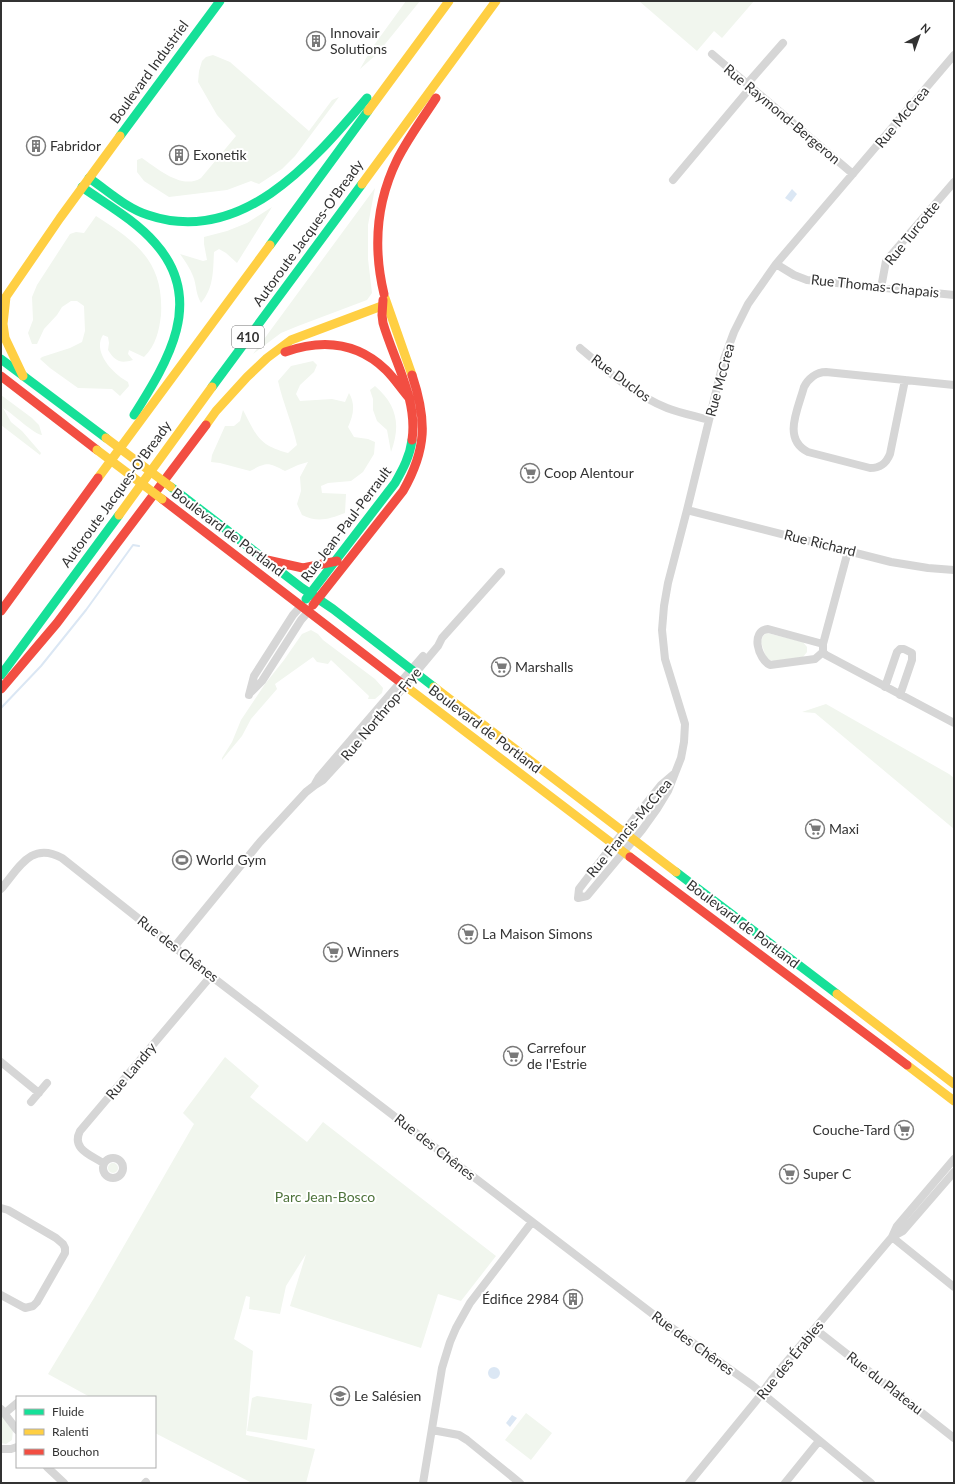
<svg xmlns="http://www.w3.org/2000/svg" width="955" height="1484" viewBox="0 0 955 1484" font-family="Lato,sans-serif">
<style>
.green{fill:#f1f6ee}
.water{fill:#dbe7f4}
.lines{fill:none;stroke-linecap:round;stroke-linejoin:round}
.stream{stroke:#dbe7f4;stroke-width:2}
.street{stroke:#d6d6d6;stroke-width:8}
.fast{stroke:#16e098;stroke-width:9}
.slow{stroke:#ffcf43;stroke-width:9}
.jam{stroke:#f24e42;stroke-width:9}
.slow-bridge{stroke:#ffcf43;stroke-width:9}
.labels{text-anchor:middle;stroke-width:4;stroke-linejoin:round;paint-order:stroke}
.shield{fill:#fff;stroke:#707070;stroke-width:1}
.shield-label{font-size:13px;font-weight:bold;fill:#323232}
.poi-label{font-size:14px;fill:#323232;stroke:#fff;text-anchor:start}
.street-label{font-size:14px;fill:#323232;stroke:#fff}
.park-label{font-size:14px;fill:#4e733b;stroke:#fff}
</style>
<rect width="100%" height="100%" fill="#fff"/>
<!-- green -->
<path class="green" d="M406,1H420L377,54L360,69L372,48Z
M639,1H754L722,38L714,31L697,51Z
M213,55L230,62L309,131L332,100L339,97L295,156L282,169L259,184L251,181L227,190L169,197L144,181L137,172V160L142,158C158,169 182,190 201,178L236,136L217,115L198,82L199,71L202,61L206,57Z
M375,188L368,225V259L372,293L367,300L298,326L281,333L253,354Z
M272,207L237,263L226,253L219,249L214,252C213,270 214,288 201,303C195,292 197,286 193,276C190,268 185,261 180,254L203,261L207,260L204,244V237L227,231L247,223Z
M96,216C137,242 164,262 161,315C159,331 156,345 144,357L129,350L128,354L133,360C120,364 115,361 108,350L109,343L108,337L103,335C92,352 113,374 128,382L129,386L120,396L112,389L78,388L50,368L40,359L42,357L70,348L82,342L85,331L84,306L77,301H71L62,307L57,315L44,329L37,344H32L28,333L33,320L32,297L37,285L70,234L76,232L84,233Z
M313,361L317,365L314,372L300,385L296,394L300,401L332,399L345,402L349,393C356,405 353,416 348,427L354,437L368,439L375,442L374,454L363,472L351,481L328,483L321,486L322,493L346,494L345,513C329,519 318,523 302,515L297,504L301,491L300,477L308,462L298,465L285,471C268,462 267,462 250,471L220,463L211,462L212,455L225,426H234L240,421L243,410C257,436 258,445 288,453L297,445C292,423 283,403 278,381L291,366Z
M375,386C397,405 401,425 391,452L387,430L377,421L373,410V399L370,390Z
M1,395L32,418L39,425L42,435C35,435 12,413 3,408L11,422L22,431L41,453L40,455L1,425Z
M311,630L318,634L323,640L375,679L383,688L382,693L375,699H368L369,696L331,660L328,664L317,662L313,657L275,684L277,689L251,719L242,736L222,760V758L232,742L241,720L265,684L284,660L302,634Z
M767,633L803,642L807,647V652L803,657L774,661L769,660L766,657L761,642L763,636Z
M826,704L949,774L954,778V829L815,713L802,712Z
M225,1057L259,1086L250,1097L307,1142L323,1122L496,1256L461,1301L438,1294L421,1348L290,1306L306,1254L286,1286L280,1314L249,1309L250,1297L246,1296L234,1339L253,1351L246,1435L315,1449L306,1483H252L155,1433V1397H90L48,1374L94,1298L194,1124L183,1113Z
M108 1168a5 5 0 1 1 10 0a5 5 0 1 1-10 0Z
M257,1396L312,1404L307,1440L247,1431L252,1398Z
M526,1413L552,1433L531,1460L505,1440Z
M1,1414L13,1430L12,1440L6,1444L1,1443Z"/>
<!-- water -->
<path class="water" d="M792,189L797,194L791,202L785,198Z
M488 1373a6 6 0 1 1 12 0a6 6 0 1 1-12 0Z
M512,1415L517,1418L510,1427L506,1423Z"/>
<g class="lines">
<!-- stream -->
<path class="stream" d="M1,708L41,666L86,610L133,545L139,546"/>
<!-- street -->
<path class="street" d="M712,54L853,174
M747,84L783,43
M673,180L751,87
M776,264L794,275L807,280L954,295
M881,288L886,261L954,182
M580,348C607,371 634,395 667,408C680,413 695,416 709,420
M905,380L890,454C886,464 880,468 870,468L808,452C782,439 798,409 804,387C808,379 816,372 826,372L954,385
M687,510L891,562L928,568L954,570
M848,551L823,644V652L826,655L954,723
M823,652L815,659L770,665C758,659 750,631 768,629L823,644
M885,687L897,652L900,649H904L912,653V660L900,695
M250,693L262,681L301,620L308,612
M249,695L254,676L293,615L301,606
M675,773L661,785L605,855L579,889L578,898L587,896L642,830L657,809L668,791L681,758L684,742L685,724L665,659L662,630L664,606L668,583L687,510L724,359L734,332L748,304L776,264L954,55
M315,784L319,777L423,656
M1,889C19,868 31,841 62,858L211,976L654,1315L752,1385L871,1483
M175,946L260,842L306,792L315,785L323,780L357,743L438,646L442,638L501,572
M1,1062L39,1093
M31,1102L47,1083
M103 1168a10 10 0 1 1 20 0a10 10 0 1 1-20 0Z
M103,1163C91,1155 71,1149 80,1131L211,976
M1,1208L8,1210L56,1238L63,1244L65,1248V1253L37,1302L33,1306L25,1308L1,1295
M892,1237L903,1231L954,1172
M892,1237L954,1287
M815,1329L954,1438
M1,1409L17,1430
M5,1413L17,1403
M432,1430L459,1435L467,1440L520,1483
M1,1449H11L17,1447
M47,1467L64,1483
M145,1483L146,1482
M423,1483L442,1368L450,1342L456,1328L470,1303L532,1222
M689,1483L756,1401L772,1379L892,1237L897,1226L954,1159
M785,1483L819,1441"/>
<!-- fast -->
<path class="fast" d="M120,136L220,1
M89,178C108,191 126,208 148,215C242,247 314,160 367,98
M82,187C106,204 135,220 155,243C206,300 168,361 134,415
M270,245L368,111
M1,359L106,438
M212,387L362,184
M171,487L302,588L333,609L434,687
M306,599L395,483C403,469 410,456 412,440
M1,675L119,515
M676,872L837,994"/>
<!-- slow -->
<path class="slow" d="M368,111L449,1
M362,184L496,1
M6,297L3,324L5,338L23,376
M385,298L412,375
M1,304L60,218L120,136
M206,425L216,411L247,377L267,358L291,340L387,304
M98,478L270,245
M119,515L212,387
M404,685L630,857
M434,687L676,872
M837,994L954,1084
M907,1065L954,1101"/>
<!-- jam -->
<path class="jam" d="M384,294C373,248 376,203 397,160C408,138 423,118 436,98
M383,300L382,315L383,323C394,361 418,399 412,440
M285,352C322,339 357,342 386,370C395,379 402,390 410,399
M1,376L97,450
M162,499L404,685
M267,560L303,568L337,561
M313,605L403,491C427,449 427,420 412,375
M1,611L98,478
M1,689L57,623L206,425
M630,857L907,1065"/>
<!-- slow-bridge -->
<path class="slow-bridge" d="M106,438L171,487
M97,450L162,499"/>
</g>
<!-- icons -->
<defs>
<symbol id="building-ring" viewBox="-11 -11 22 22"><circle r="9.5" fill="#fff" stroke="#7a7a7a" stroke-width="1.5"/><path d="M-4-6H4V6H1V3H-1V6H-4ZM-2.5-4.3h1.7v1.8h-1.7ZM.8-4.3h1.7v1.8H.8ZM-2.5-1h1.7V.8h-1.7ZM.8-1h1.7V.8H.8Z" fill="#7a7a7a"/></symbol>
<symbol id="supermarket-ring" viewBox="-11 -11 22 22"><circle r="9.5" fill="#fff" stroke="#7a7a7a" stroke-width="1.5"/><path d="M-6-5.5h2.5l.6 2H6L4.5 2H-2.5L-4.4-4H-6ZM-1.5 3.2a1.3 1.3 0 1 0 .1 0ZM3 3.2a1.3 1.3 0 1 0 .1 0Z" fill="#7a7a7a"/></symbol>
<symbol id="stadium-ring" viewBox="-11 -11 22 22"><circle r="9.5" fill="#fff" stroke="#7a7a7a" stroke-width="1.5"/><path d="M0-5a6.5 5 0 1 0 0 10a6.5 5 0 1 0 0-10ZM-3.5-1.8h7v3.6h-7Z" fill="#7a7a7a"/></symbol>
<symbol id="school-ring" viewBox="-11 -11 22 22"><circle r="9.5" fill="#fff" stroke="#7a7a7a" stroke-width="1.5"/><path d="M0-5L7-2L0 1L-7-2ZM-4 1L0 2.5L4 1V4Q0 6-4 4Z" fill="#7a7a7a"/></symbol>
</defs>
<g fill-rule="evenodd">
<use href="#building-ring" x="305" y="30" width="22" height="22"/>
<use href="#building-ring" x="25" y="135" width="22" height="22"/>
<use href="#building-ring" x="168" y="144" width="22" height="22"/>
<use href="#supermarket-ring" x="519" y="462" width="22" height="22"/>
<use href="#supermarket-ring" x="490" y="656" width="22" height="22"/>
<use href="#supermarket-ring" x="804" y="818" width="22" height="22"/>
<use href="#stadium-ring" x="171" y="849" width="22" height="22"/>
<use href="#supermarket-ring" x="457" y="923" width="22" height="22"/>
<use href="#supermarket-ring" x="322" y="941" width="22" height="22"/>
<use href="#supermarket-ring" x="502" y="1045" width="22" height="22"/>
<use href="#supermarket-ring" x="893" y="1119" width="22" height="22"/>
<use href="#supermarket-ring" x="778" y="1163" width="22" height="22"/>
<use href="#building-ring" x="562" y="1288" width="22" height="22"/>
<use href="#school-ring" x="329" y="1385" width="22" height="22"/>
</g>
<g class="labels">
<!-- shield labels -->
<rect class="shield" x="232" y="326" width="32" height="22" rx="3"/>
<g class="shield-label">
<text x="248" y="342">410</text>
</g>
<!-- poi labels -->
<g class="poi-label">
<text x="330" y="38">Innovair<tspan x="330" dy="16">Solutions</tspan></text>
<text x="50" y="151">Fabridor</text>
<text x="193" y="160">Exonetik</text>
<text x="544" y="478">Coop Alentour</text>
<text x="515" y="672">Marshalls</text>
<text x="829" y="834">Maxi</text>
<text x="196" y="865">World Gym</text>
<text x="482" y="939">La Maison Simons</text>
<text x="347" y="957">Winners</text>
<text x="527" y="1053">Carrefour<tspan x="527" dy="16">de l'Estrie</tspan></text>
<text x="890" y="1135" text-anchor="end">Couche-Tard</text>
<text x="803" y="1179">Super C</text>
<text x="559" y="1304" text-anchor="end">Édifice 2984</text>
<text x="354" y="1401">Le Salésien</text>
</g>
<!-- street labels -->
<g class="street-label">
<text transform="translate(149 72) rotate(-54)" y="5">Boulevard Industriel</text>
<text transform="translate(782 114) rotate(40)" y="5">Rue Raymond-Bergeron</text>
<text transform="translate(902 117) rotate(-50)" y="5">Rue McCrea</text>
<text transform="translate(308 233) rotate(-54)" y="5">Autoroute Jacques-O'Bready</text>
<text transform="translate(912 233) rotate(-51)" y="5">Rue Turcotte</text>
<text transform="translate(875 286) rotate(6)" y="5">Rue Thomas-Chapais</text>
<text transform="translate(621 378) rotate(36)" y="5">Rue Duclos</text>
<text transform="translate(720 380) rotate(-75)" y="5">Rue McCrea</text>
<text transform="translate(116 494) rotate(-54)" y="5">Autoroute Jacques-O'Bready</text>
<text transform="translate(346 524) rotate(-53)" y="5">Rue Jean-Paul-Perrault</text>
<text transform="translate(228 532) rotate(37)" y="5">Boulevard de Portland</text>
<text transform="translate(820 543) rotate(14)" y="5">Rue Richard</text>
<text transform="translate(381 714) rotate(-50)" y="5">Rue Northrop-Frye</text>
<text transform="translate(485 729) rotate(37)" y="5">Boulevard de Portland</text>
<text transform="translate(629 828) rotate(-50)" y="5">Rue Francis-McCrea</text>
<text transform="translate(743 924) rotate(37)" y="5">Boulevard de Portland</text>
<text transform="translate(178 949) rotate(38)" y="5">Rue des Chênes</text>
<text transform="translate(131 1071) rotate(-50)" y="5">Rue Landry</text>
<text transform="translate(435 1147) rotate(38)" y="5">Rue des Chênes</text>
<text transform="translate(693 1343) rotate(36)" y="5">Rue des Chênes</text>
<text transform="translate(790 1360) rotate(-51)" y="5">Rue des Érables</text>
<text transform="translate(885 1383) rotate(38)" y="5">Rue du Plateau</text>
</g>
<!-- park labels -->
<g class="park-label">
<text x="325" y="1202">Parc Jean-Bosco</text>
</g>
</g>
<!-- border -->
<rect width="955" height="1484" fill="none" stroke="#323232" stroke-width="4"/>
<!-- legend -->
<rect x="16" y="1396" width="140" height="72" fill="#ffffff" stroke="#adadad"/>
<rect x="24" y="1409" width="20" height="6" fill="#16e098" stroke="#adadad"/>
<text x="52" y="1416" font-size="12" fill="#323232">Fluide</text>
<rect x="24" y="1429" width="20" height="6" fill="#ffcf43" stroke="#adadad"/>
<text x="52" y="1436" font-size="12" fill="#323232">Ralenti</text>
<rect x="24" y="1449" width="20" height="6" fill="#f24e42" stroke="#adadad"/>
<text x="52" y="1456" font-size="12" fill="#323232">Bouchon</text>
<!-- north arrow -->
<g transform="translate(919 36) rotate(41)" stroke="#ffffff" stroke-width="3" paint-order="stroke">
<path d="M0-3L7 15L0 10L-7 15Z" fill="#323232"/>
<text y="-6" font-size="11" font-weight="bold" text-anchor="middle" fill="#323232">N</text>
</g>
</svg>
